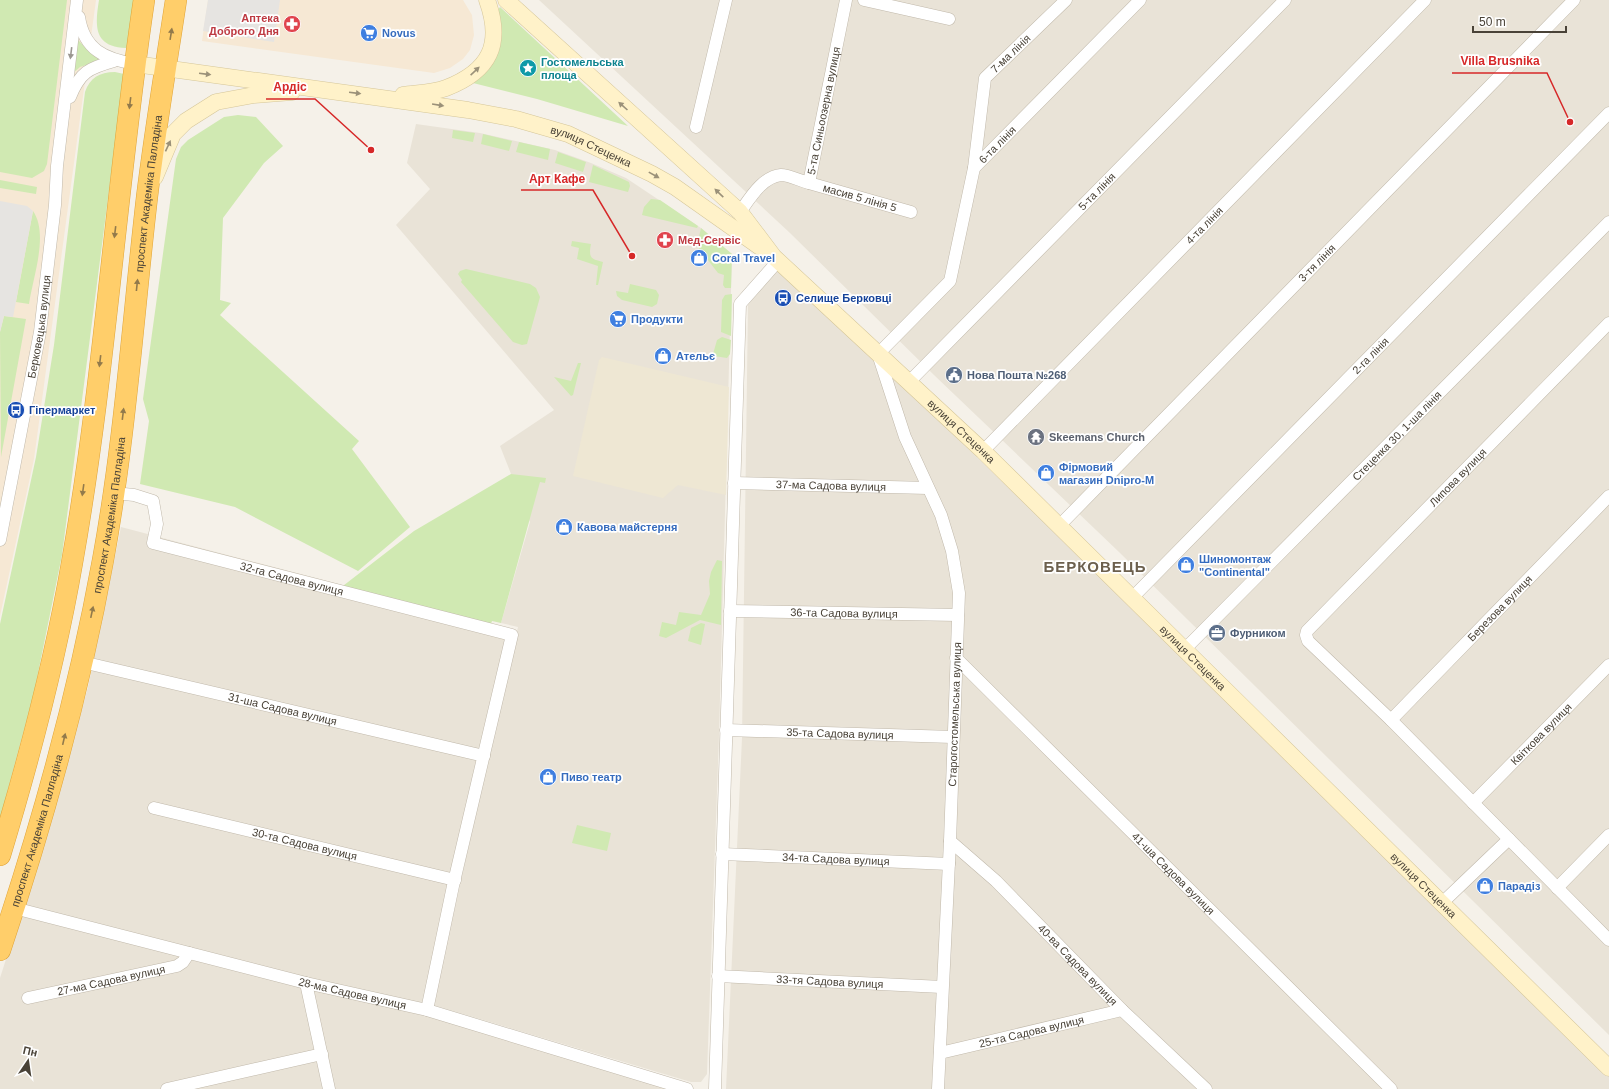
<svg xmlns="http://www.w3.org/2000/svg" width="1609" height="1089" viewBox="0 0 1609 1089" font-family="Helvetica,sans-serif">
<style>
.residential{fill:#e9e3d7}
.commercial{fill:#f6e8d4}
.education{fill:#eee7d3}
.green{fill:#d0e9b2}
.parking{fill:#e6e4e1}
.lines{fill:none;stroke-linecap:round;stroke-linejoin:round}
.street-casing{stroke:#c1b9ab;stroke-width:13}
.secondary-casing{stroke:#d5c699;stroke-width:17}
.highway-casing{stroke:#e0a438;stroke-width:22}
.street{stroke:#fff;stroke-width:12}
.secondary{stroke:#fff2c9;stroke-width:16}
.highway{stroke:#ffce6a;stroke-width:21}
.oneway{fill:#927a4b}
.oneway2{fill:#9b9791}
.oneway3{fill:#9b9179}
.labels{text-anchor:middle;stroke-width:3.5;stroke-linejoin:round;paint-order:stroke}
.health-label{font-size:11px;font-weight:bold;fill:#be3a42;stroke:#fff;text-anchor:end}
.shop-label{font-size:11px;font-weight:bold;fill:#366cbe;stroke:#fff;text-anchor:start}
.street-label{font-size:11px;fill:#494237;stroke:#fff}
.culture-label{font-size:11px;font-weight:bold;fill:#0d838f;stroke:#fff;text-anchor:start}
.transit-label{font-size:11px;font-weight:bold;fill:#164399;stroke:#fff;text-anchor:start}
.service-label{font-size:11px;font-weight:bold;fill:#4e5e75;stroke:#fff;text-anchor:start}
.worship-label{font-size:11px;font-weight:bold;fill:#5b616d;stroke:#fff;text-anchor:start}
.district-label{font-size:15px;font-weight:bold;letter-spacing:1px;fill:#6c604e;stroke:#fff}
.leader{fill:none;stroke:#d62828;stroke-width:1.5}
.callout-dot{fill:#d62828;stroke:#fff;stroke-width:1.5}
.callout-label{font-size:12px;text-anchor:middle;font-weight:bold;fill:#d62828;stroke:#fff;stroke-width:3.5;stroke-linejoin:round;paint-order:stroke}
</style>
<rect width="100%" height="100%" fill="#f5f1e9"/>
<!-- residential -->
<path class="residential" d="M539,0H1609V1035L1119,552L934,375L790,233Z
M416,124L480,133L555,150L591,163L626,178L701,228L732,254L719,735L707,1074L701,1082H691L433,1005L518,627L501,623L530,522L500,446L554,410L396,225L430,189L407,163Z
M779,266L1255,726L1609,1074V1089H726L742,738L748,305Z
M121,527L514,630L420,1014L667,1089H0V978L50,821L88,687Z"/>
<!-- commercial -->
<path class="commercial" d="M0,0H96L34,459L0,616Z
M208,0H463L472,15L474,35L470,50L463,59L450,68L434,73L202,41Z"/>
<!-- education -->
<path class="education" d="M602,357L729,387L726,495L678,485L663,498L573,476L599,360Z"/>
<!-- green -->
<path class="green" d="M0,0H67L47,164L44,171L32,178L0,172Z
M99,0H136L129,43L126,48C93,47 95,25 99,0Z
M500,7L628,126L537,99L473,83L483,75L498,10Z
M75,37L89,51L105,59L80,67L71,75Z
M115,72L124,74L62,555L34,693L0,819V624L36,457L54,345L85,92C90,78 99,72 115,72Z
M238,115L256,117L283,146L264,163L223,218L220,300L231,303L220,315L359,441L352,449L410,527L358,571L235,507L140,484L149,421L143,399L176,159L181,147L188,140L224,117Z
M453,130L475,133L473,142L452,138Z
M483,134L512,141L509,151L481,144Z
M519,142L550,149L548,160L516,152Z
M558,152L586,162L583,172L555,163Z
M593,165L629,182L630,186L628,192L589,182Z
M0,180L37,187L36,194L0,188Z
M651,199L660,200L698,226L697,228L642,215L644,207Z
M33,211C49,234 33,277 29,304L16,302Z
M701,228L732,254L731,288H725L723,285L724,275L718,273L697,246Z
M572,241L591,244C588,259 592,259 603,262L598,285H596L598,266L577,259L579,248L571,246Z
M466,269L530,284L536,288L540,297L527,344L522,345L513,342L461,282L462,280L458,274L460,271Z
M630,284L656,290L659,295L657,304L652,307L622,300L617,296L616,291L628,293Z
M732,294L731,336L721,332L722,300L725,295Z
M4,316L26,319L1,457L0,332Z
M722,337L731,340L730,354L727,358L714,356L713,354L717,340Z
M578,363H581L573,395L571,396L554,377L571,381Z
M511,474L546,478L545,483L540,482L501,623L492,621L491,624L339,589L414,531Z
M717,560L722,561L721,625L700,620L666,638L659,636L662,622L676,625L679,612L701,615L710,594L709,581L711,572Z
M701,623L705,624L701,645L688,641L691,628Z
M577,825L611,833L607,851L572,843Z"/>
<!-- parking -->
<path class="parking" d="M208,0H280L274,42L203,31Z
M0,201L27,206L33,211L13,317L4,316L0,332Z"/>
<g class="lines">
<defs>
<g id="street">
<path d="M864,0L949,19"/>
<path d="M79,17C84,50 105,59 135,64"/>
<path d="M70,97C80,72 89,68 114,61"/>
<path d="M696,127L726,0"/>
<path id="s1" d="M974,168L1140,0"/>
<path id="s2" d="M809,183L911,212"/>
<path id="s3" d="M740,212C750,198 762,177 781,175C789,175 801,181 809,183L846,0"/>
<path id="s4" d="M908,383L1285,0"/>
<path id="s5" d="M983,451L1425,0"/>
<path id="s6" d="M734,483L928,488"/>
<path id="s7" d="M114,493L134,495L153,501L157,524L153,543L512,635L453,886L427,1010"/>
<path id="s8" d="M1060,525L1574,0"/>
<path id="s9" d="M0,540L40,332L55,205L57,166L77,0"/>
<path id="s10" d="M1132,598L1609,113"/>
<path id="s11" d="M730,611L958,615"/>
<path id="s12" d="M1184,650L1609,222"/>
<path id="s13" d="M956,658L1391,1089"/>
<path id="s14" d="M82,662L484,756"/>
<path id="s15" d="M1391,720L1609,496"/>
<path id="s16" d="M726,730L953,737"/>
<path id="s17" d="M1473,803L1609,665"/>
<path id="s18" d="M154,808L455,880"/>
<path id="s19" d="M1509,839L1391,720L1308,641L1306,635L1307,631L1609,323"/>
<path id="s20" d="M950,841L996,881L1122,1010L1206,1089"/>
<path id="s21" d="M722,854L949,864"/>
<path d="M1557,888L1609,835"/>
<path d="M1442,903L1509,839L1609,940"/>
<path id="s22" d="M14,908L306,983L427,1010L687,1089"/>
<path id="s23" d="M718,976L942,987"/>
<path d="M306,983L329,1089"/>
<path id="s24" d="M28,998L177,966L183,962L189,953"/>
<path id="s25" d="M940,1053L1122,1010"/>
<path d="M167,1089L322,1054"/>
<path d="M715,1089L740,304L778,261"/>
<path id="s26" d="M938,1089L950,841L959,593L952,551L941,515L905,437L878,354L950,281L974,168L985,78L1066,0"/>
</g>
<g id="secondary">
<path id="s27" d="M506,0L740,212L774,257L983,451L1609,1068"/>
<path id="s28" d="M135,64L468,110L516,119L568,134L652,174L675,187L760,247"/>
<path d="M403,95C416,93 433,93 446,88C490,71 503,44 487,0"/>
<path d="M155,177L173,134L186,121L216,102L254,95L292,92"/>
</g>
<g id="highway">
<path d="M0,855C29,759 55,662 72,563C105,377 116,187 144,0"/>
<path id="s29" d="M0,950C43,822 79,692 103,560C125,440 133,318 147,197C155,131 166,66 176,0"/>
</g>
</defs>
<!-- street casing -->
<use href="#street" class="street-casing"/>
<!-- secondary casing -->
<use href="#secondary" class="secondary-casing"/>
<!-- highway casing -->
<use href="#highway" class="highway-casing"/>
<!-- street -->
<use href="#street" class="street"/>
<!-- secondary -->
<use href="#secondary" class="secondary"/>
<!-- highway -->
<use href="#highway" class="highway"/>
</g>
<!-- one-way arrows -->
<defs><path id="oneway-solid" d="M-6-.8H1V-3.2L6.5 0L1 3.2V.8H-6Z"/></defs>
<g class="oneway">
<use href="#oneway-solid" transform="translate(171 34) rotate(-81)"/>
<use href="#oneway-solid" transform="translate(130 103) rotate(97)"/>
<use href="#oneway-solid" transform="translate(115 232) rotate(97)"/>
<use href="#oneway-solid" transform="translate(137 285) rotate(-84)"/>
<use href="#oneway-solid" transform="translate(100 361) rotate(97)"/>
<use href="#oneway-solid" transform="translate(123 414) rotate(-83)"/>
<use href="#oneway-solid" transform="translate(83 490) rotate(98)"/>
<use href="#oneway-solid" transform="translate(92 612) rotate(-78)"/>
<use href="#oneway-solid" transform="translate(64 739) rotate(-77)"/>
</g>
<use class="oneway2" href="#oneway-solid" transform="translate(71 53) rotate(97)"/>
<g class="oneway3">
<use href="#oneway-solid" transform="translate(475 71) rotate(-43)"/>
<use href="#oneway-solid" transform="translate(205 74) rotate(7)"/>
<use href="#oneway-solid" transform="translate(355 93) rotate(7)"/>
<use href="#oneway-solid" transform="translate(438 105) rotate(9)"/>
<use href="#oneway-solid" transform="translate(623 106) rotate(-138)"/>
<use href="#oneway-solid" transform="translate(168 146) rotate(-65)"/>
<use href="#oneway-solid" transform="translate(654 175) rotate(29)"/>
<use href="#oneway-solid" transform="translate(719 193) rotate(-136)"/>
</g>
<!-- icons -->
<defs>
<symbol id="pharmacy-disc" viewBox="-11 -11 22 22"><circle r="9.5" fill="#e0444e" stroke="#fff"/><path d="M-2-6h4v4h4v4h-4v4h-4v-4h-4v-4h4Z" fill="#fff"/></symbol>
<symbol id="supermarket-disc" viewBox="-11 -11 22 22"><circle r="9.5" fill="#3f7fe0" stroke="#fff"/><path d="M-6-5.5h2.5l.6 2H6L4.5 2H-2.5L-4.4-4H-6ZM-1.5 3.2a1.3 1.3 0 1 0 .1 0ZM3 3.2a1.3 1.3 0 1 0 .1 0Z" fill="#fff"/></symbol>
<symbol id="sight-disc" viewBox="-11 -11 22 22"><circle r="9.5" fill="#0f9aa8" stroke="#fff"/><path d="M0-6L1.8-2.2L6-1.7L2.9 1.2L3.7 5.4L0 3.3L-3.7 5.4L-2.9 1.2L-6-1.7L-1.8-2.2Z" fill="#fff"/></symbol>
<symbol id="shop-disc" viewBox="-11 -11 22 22"><circle r="9.5" fill="#3f7fe0" stroke="#fff"/><path d="M-5-2.5h2.3a2.7 3.5 0 0 1 5.4 0H5L5.5 6h-11ZM-1.5-2.5h3a1.5 2.3 0 0 0-3 0Z" fill="#fff"/></symbol>
<symbol id="bus-disc" viewBox="-11 -11 22 22"><circle r="9.5" fill="#1a4fb4" stroke="#fff"/><path d="M-5-6H5V4H4V6H2V4H-2V6H-4V4H-5ZM-3.5-4V0h7V-4ZM-3.5 1.2v1.5H-2V1.2ZM2 1.2v1.5H3.5V1.2Z" fill="#fff"/></symbol>
<symbol id="civic-disc" viewBox="-11 -11 22 22"><circle r="9.5" fill="#5c6f8a" stroke="#fff"/><path d="M-.6-6.5H3V-4.5H.6V-3L4-1V1h2V6H-6V1h2V-1L-.6-3ZM-1.2 2.5V6h2.4V2.5Z" fill="#fff"/></symbol>
<symbol id="temple-disc" viewBox="-11 -11 22 22"><circle r="9.5" fill="#6b7280" stroke="#fff"/><path d="M0-6L5-2H3V0L6.5 2.5H4V6H1.5V3h-3V6H-4V2.5H-6.5L-3 0V-2H-5Z" fill="#fff"/></symbol>
<symbol id="office-disc" viewBox="-11 -11 22 22"><circle r="9.5" fill="#5c6f8a" stroke="#fff"/><path d="M-6-3h4V-5.5h4V-3h4V5H-6ZM-1-4.5V-3h2v-1.5ZM-6 0V1H6V0Z" fill="#fff"/></symbol>
</defs>
<g fill-rule="evenodd">
<use href="#pharmacy-disc" x="282" y="14" width="20" height="20"/>
<use href="#supermarket-disc" x="359" y="23" width="20" height="20"/>
<use href="#sight-disc" x="518" y="58" width="20" height="20"/>
<use href="#pharmacy-disc" x="655" y="230" width="20" height="20"/>
<use href="#shop-disc" x="689" y="248" width="20" height="20"/>
<use href="#bus-disc" x="773" y="288" width="20" height="20"/>
<use href="#supermarket-disc" x="608" y="309" width="20" height="20"/>
<use href="#shop-disc" x="653" y="346" width="20" height="20"/>
<use href="#civic-disc" x="944" y="365" width="20" height="20"/>
<use href="#bus-disc" x="6" y="400" width="20" height="20"/>
<use href="#temple-disc" x="1026" y="427" width="20" height="20"/>
<use href="#shop-disc" x="1036" y="463" width="20" height="20"/>
<use href="#shop-disc" x="554" y="517" width="20" height="20"/>
<use href="#shop-disc" x="1176" y="555" width="20" height="20"/>
<use href="#office-disc" x="1207" y="623" width="20" height="20"/>
<use href="#shop-disc" x="538" y="767" width="20" height="20"/>
<use href="#shop-disc" x="1475" y="876" width="20" height="20"/>
</g>
<g class="labels">
<!-- health labels -->
<g class="health-label">
<text x="279" y="22">Аптека<tspan x="279" dy="13">Доброго Дня</tspan></text>
<text x="678" y="244" text-anchor="start">Мед-Сервіс</text>
</g>
<!-- shop labels -->
<g class="shop-label">
<text x="382" y="37">Novus</text>
<text x="712" y="262">Coral Travel</text>
<text x="631" y="323">Продукти</text>
<text x="676" y="360">Ательє</text>
<text x="1059" y="471">Фірмовий<tspan x="1059" dy="13">магазин Dnipro-M</tspan></text>
<text x="577" y="531">Кавова майстерня</text>
<text x="1199" y="563">Шиномонтаж<tspan x="1199" dy="13">"Continental"</tspan></text>
<text x="561" y="781">Пиво театр</text>
<text x="1498" y="890">Парадіз</text>
</g>
<!-- street labels -->
<g class="street-label">
<text dy="4" stroke="none"><textPath href="#s26" startOffset="1094">7-ма лінія</textPath></text>
<text dy="4" stroke="none"><textPath href="#s3" startOffset="160">5-та Синьоозерна вулиця</textPath></text>
<text dy="4" stroke="none"><textPath href="#s1" startOffset="33">6-та лінія</textPath></text>
<text dy="4" stroke="none"><textPath href="#s28" startOffset="465">вулиця Стеценка</textPath></text>
<text dy="4" stroke="none"><textPath href="#s4" startOffset="269">5-та лінія</textPath></text>
<text dy="4" stroke="none"><textPath href="#s29" startOffset="773">проспект Академіка Палладіна</textPath></text>
<text dy="4" stroke="none"><textPath href="#s2" startOffset="53">масив 5 лінія 5</textPath></text>
<text dy="4" stroke="none"><textPath href="#s5" startOffset="316">4-та лінія</textPath></text>
<text dy="4" stroke="none"><textPath href="#s8" startOffset="367">3-тя лінія</textPath></text>
<text dy="4" stroke="none"><textPath href="#s9" startOffset="217">Берковецька вулиця</textPath></text>
<text dy="4" stroke="none"><textPath href="#s10" startOffset="340">2-га лінія</textPath></text>
<text dy="4" stroke="none"><textPath href="#s27" startOffset="628">вулиця Стеценка</textPath></text>
<text dy="4" stroke="none"><textPath href="#s12" startOffset="302">Стеценка 30, 1-ша лінія</textPath></text>
<text dy="4" stroke="none"><textPath href="#s19" startOffset="508">Липова вулиця</textPath></text>
<text dy="4" stroke="none"><textPath href="#s6" startOffset="97">37-ма Садова вулиця</textPath></text>
<text dy="4" stroke="none"><textPath href="#s29" startOffset="449">проспект Академіка Палладіна</textPath></text>
<text dy="4" stroke="none"><textPath href="#s7" startOffset="226">32-га Садова вулиця</textPath></text>
<text dy="4" stroke="none"><textPath href="#s15" startOffset="156">Березова вулиця</textPath></text>
<text dy="4" stroke="none"><textPath href="#s11" startOffset="114">36-та Садова вулиця</textPath></text>
<text dy="4" stroke="none"><textPath href="#s27" startOffset="952">вулиця Стеценка</textPath></text>
<text dy="4" stroke="none"><textPath href="#s14" startOffset="206">31-ша Садова вулиця</textPath></text>
<text dy="4" stroke="none"><textPath href="#s26" startOffset="375">Старогостомельська вулиця</textPath></text>
<text dy="4" stroke="none"><textPath href="#s16" startOffset="114">35-та Садова вулиця</textPath></text>
<text dy="4" stroke="none"><textPath href="#s17" startOffset="97">Квіткова вулиця</textPath></text>
<text dy="4" stroke="none"><textPath href="#s29" startOffset="125">проспект Академіка Палладіна</textPath></text>
<text dy="4" stroke="none"><textPath href="#s18" startOffset="155">30-та Садова вулиця</textPath></text>
<text dy="4" stroke="none"><textPath href="#s21" startOffset="114">34-та Садова вулиця</textPath></text>
<text dy="4" stroke="none"><textPath href="#s13" startOffset="306">41-ша Садова вулиця</textPath></text>
<text dy="4" stroke="none"><textPath href="#s27" startOffset="1276">вулиця Стеценка</textPath></text>
<text dy="4" stroke="none"><textPath href="#s20" startOffset="178">40-ва Садова вулиця</textPath></text>
<text dy="4" stroke="none"><textPath href="#s24" startOffset="85">27-ма Садова вулиця</textPath></text>
<text dy="4" stroke="none"><textPath href="#s23" startOffset="112">33-тя Садова вулиця</textPath></text>
<text dy="4" stroke="none"><textPath href="#s22" startOffset="349">28-ма Садова вулиця</textPath></text>
<text dy="4" stroke="none"><textPath href="#s25" startOffset="94">25-та Садова вулиця</textPath></text>
</g>
<!-- culture labels -->
<g class="culture-label">
<text x="541" y="66">Гостомельська<tspan x="541" dy="13">площа</tspan></text>
</g>
<!-- transit labels -->
<g class="transit-label">
<text x="796" y="302">Селище Берковці</text>
<text x="29" y="414">Гіпермаркет</text>
</g>
<!-- service labels -->
<g class="service-label">
<text x="967" y="379">Нова Пошта №268</text>
<text x="1230" y="637">Фурником</text>
</g>
<!-- worship labels -->
<g class="worship-label">
<text x="1049" y="441">Skeemans Church</text>
</g>
<!-- district labels -->
<g class="district-label">
<text x="1095" y="572">БЕРКОВЕЦЬ</text>
</g>
</g>
<!-- callouts -->
<path class="leader" d="M1570 122L1547 73H1452M371 150L315 99H266M632 256L593 190H521"/>
<g class="callout-dot">
<circle cx="1570" cy="122" r="4"/>
<circle cx="371" cy="150" r="4"/>
<circle cx="632" cy="256" r="4"/>
</g>
<g class="callout-label">
<text x="1500" y="65">Villa Brusnika</text>
<text x="290" y="91">Ардіс</text>
<text x="557" y="183">Арт Кафе</text>
</g>
<!-- north arrow -->
<g transform="translate(28 1061) rotate(13)" stroke="#ffffff" stroke-width="3" paint-order="stroke">
<path d="M0-3L7 15L0 10L-7 15Z" fill="#494237"/>
<text y="-6" font-size="11" font-weight="bold" text-anchor="middle" fill="#494237">Пн</text>
</g>
<!-- scale -->
<path d="M1473 26v6h93v-6" fill="none" stroke="#494237" stroke-width="2"/>
<text x="1479" y="26" font-size="12" fill="#494237" stroke="#ffffff" stroke-width="3" paint-order="stroke">50 m</text>
</svg>
